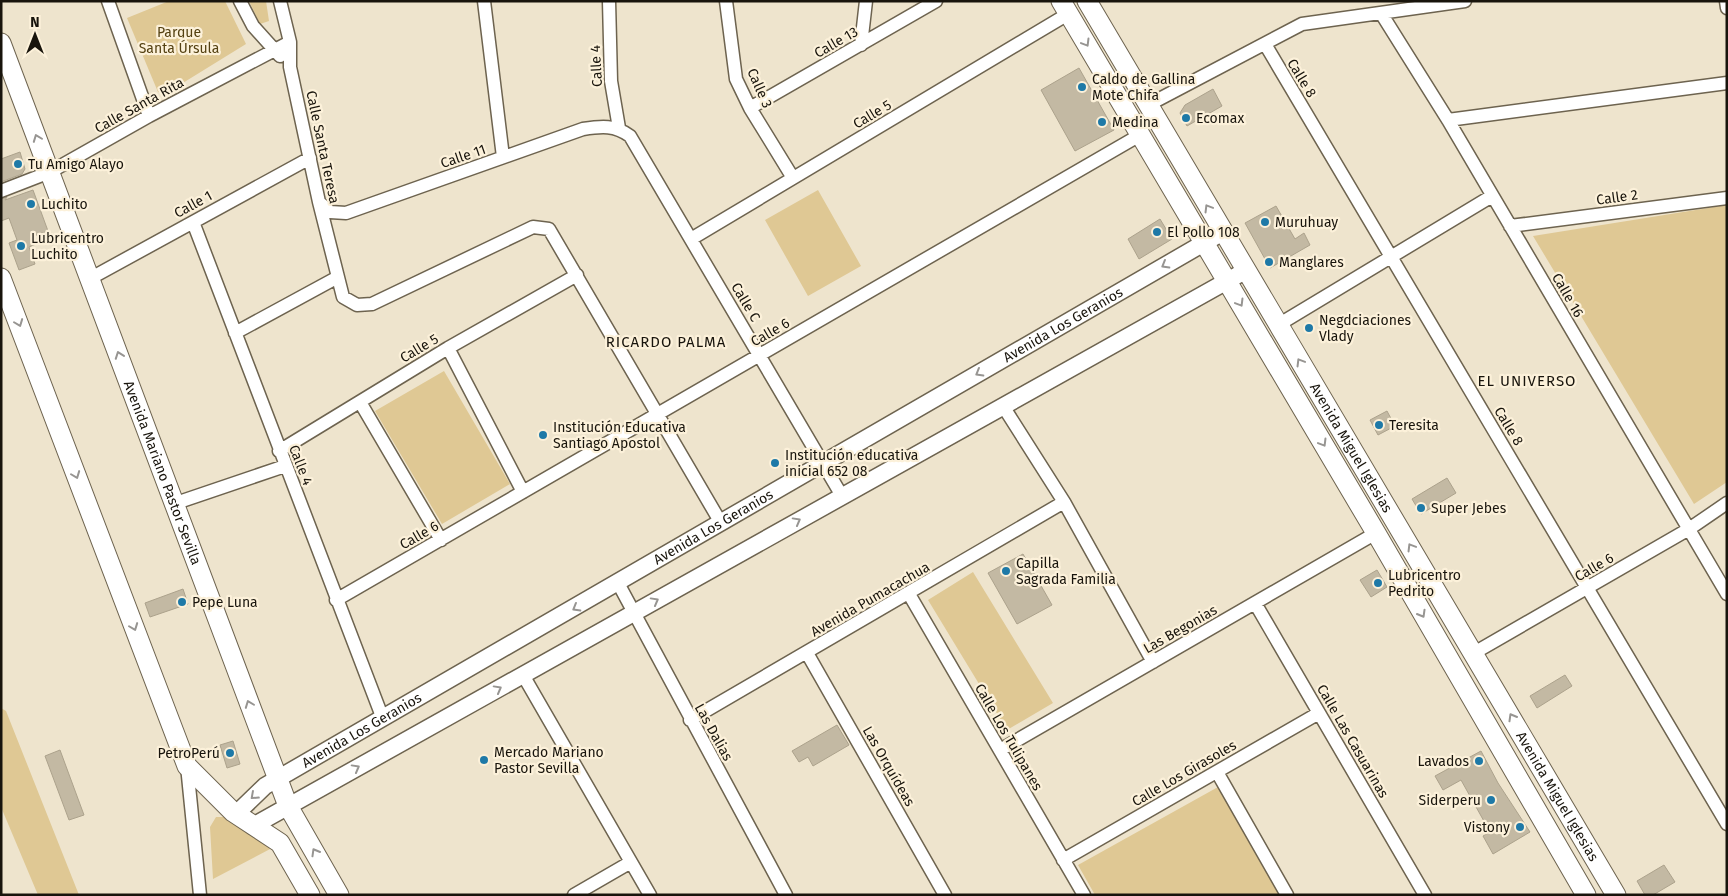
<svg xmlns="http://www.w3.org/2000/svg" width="1728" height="896" viewBox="0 0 1728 896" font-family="'Fira Sans',sans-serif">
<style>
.green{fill:#dfc894}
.building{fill:#c3b9a3;stroke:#aca28c}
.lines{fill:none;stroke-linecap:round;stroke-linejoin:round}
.minor-casing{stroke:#6d634f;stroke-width:15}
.tertiary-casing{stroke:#6d634f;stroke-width:19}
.secondary-casing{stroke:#6d634f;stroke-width:21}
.minor{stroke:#fff;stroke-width:12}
.tertiary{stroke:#fff;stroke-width:16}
.secondary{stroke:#fff;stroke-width:19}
.oneway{stroke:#979592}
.poi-dot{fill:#1e79a7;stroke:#fcf1da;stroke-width:2}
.labels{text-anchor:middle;stroke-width:4.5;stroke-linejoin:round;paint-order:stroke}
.park-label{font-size:14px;fill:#544112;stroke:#fcf1da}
.street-label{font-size:14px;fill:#18140c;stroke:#fcf1da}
.poi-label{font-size:14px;fill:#18140c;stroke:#fcf1da;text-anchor:start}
.neighbourhood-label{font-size:15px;letter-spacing:1px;fill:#18140c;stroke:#fcf1da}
</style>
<rect width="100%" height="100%" fill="#eee4cd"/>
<!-- green -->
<path class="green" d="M169,1H225L246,44L165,94L158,92L127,18Z
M249,1H266L269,21L260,24Z
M818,190L861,266L808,296L765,220Z
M1727,205V482L1694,504L1533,236Z
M444,371L510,484L442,524L375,411Z
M973,572L1053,703L1007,730L928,600Z
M1,708L6,711L79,895H38L1,807Z
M1218,787L1279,895H1095L1078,865Z
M216,817H224L272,848L213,879L210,827Z"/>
<!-- building -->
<path class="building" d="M1079,68L1114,130L1075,151L1041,90Z
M1213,89L1222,106L1187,126L1180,113L1185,105Z
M20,152L25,169L22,174L1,182V159Z
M33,190L48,231L34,236L36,244L29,247L35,264L19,270L9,243L17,240L9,218L1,221V199L7,197L5,200Z
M1276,206L1295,239L1304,233L1310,245L1270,268L1245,223Z
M1160,219L1172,239L1139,259L1128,239Z
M1387,411L1395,426L1378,435L1370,420Z
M1447,478L1456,493L1421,514L1412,499Z
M1023,554L1052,605L1017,624L988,573Z
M1377,570L1387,587L1371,597L1360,580Z
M183,589L188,604L150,617L145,603Z
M1565,675L1572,686L1537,708L1530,696Z
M837,725L849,745L813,766L808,757L799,762L792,751Z
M233,741L240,764L227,768L220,745Z
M60,750L84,815L69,820L45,756Z
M1481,751L1498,783L1530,832L1493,854L1483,836L1490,832L1461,780L1443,790L1435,776Z
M1664,865L1675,882L1653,895H1645L1637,881Z"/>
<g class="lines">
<defs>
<path id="minor" d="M108,1L149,116
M240,1L253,26L280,56
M280,1L290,42V67L319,202L343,297L357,305L372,304L533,227L549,229L721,523
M484,1L503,157
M609,1L611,81L619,128
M726,1L736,79L750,108L793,178
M1726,1L1727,8
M1381,13L1448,120L1727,594
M1265,44L1727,824
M861,45L866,1
M1148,105L1302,24L1465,1
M750,108L936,1
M1448,120L1727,83
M1,191L50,172L149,116L290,42
M319,202L330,212L346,213L583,129C602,126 615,125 630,136L842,496
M193,222L383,719
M1510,226L1727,198
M691,239L1068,14
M91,278L310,158
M1278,325L1492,196
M235,333L338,277
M448,348L523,492
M360,402L441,540
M1003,406L1064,502L1153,662
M279,451L448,348L577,275
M173,504L285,466
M618,583L786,895
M909,594L1084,895
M336,600L1140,135
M1255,603L1425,895
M807,653L945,895
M1474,653L1689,529L1727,503
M523,675L650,895
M690,720L1064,502
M1000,750L1376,533
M187,766L200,895
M1217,772L1287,895
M1063,860L1319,713
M574,895L631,862"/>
<g id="tertiary">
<path id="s1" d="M236,814L265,786L1223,232"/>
<path d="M253,826L1245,271"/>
</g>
<g id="secondary">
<path d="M1061,1L1376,533L1586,895"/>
<path id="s2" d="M1087,1L1616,895"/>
<path id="s3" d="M1,43L288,806L339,895"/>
<path d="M1,278L187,766L233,812L280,843L310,895"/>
</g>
</defs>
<!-- minor casing -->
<use href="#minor" class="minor-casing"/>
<!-- tertiary casing -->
<use href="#tertiary" class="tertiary-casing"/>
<!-- secondary casing -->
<use href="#secondary" class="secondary-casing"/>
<!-- minor -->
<use href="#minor" class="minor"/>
<!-- tertiary -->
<use href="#tertiary" class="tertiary"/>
<!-- secondary -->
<use href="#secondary" class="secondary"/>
</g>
<!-- one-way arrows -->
<defs><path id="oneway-chevron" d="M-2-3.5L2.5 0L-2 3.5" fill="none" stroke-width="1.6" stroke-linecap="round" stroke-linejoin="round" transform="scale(1.25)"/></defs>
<g class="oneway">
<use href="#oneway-chevron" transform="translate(1086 43) rotate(59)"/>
<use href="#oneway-chevron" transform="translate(37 138) rotate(-111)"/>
<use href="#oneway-chevron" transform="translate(1208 208) rotate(-121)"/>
<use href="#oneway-chevron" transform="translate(1165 265) rotate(150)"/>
<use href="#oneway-chevron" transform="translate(1240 303) rotate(59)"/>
<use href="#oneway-chevron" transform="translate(19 323) rotate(69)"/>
<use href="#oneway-chevron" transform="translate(119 355) rotate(-110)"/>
<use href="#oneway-chevron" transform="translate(1300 362) rotate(-121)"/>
<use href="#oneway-chevron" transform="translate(979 373) rotate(150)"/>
<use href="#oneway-chevron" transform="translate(1323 443) rotate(59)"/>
<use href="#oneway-chevron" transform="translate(76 475) rotate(69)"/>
<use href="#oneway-chevron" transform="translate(797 521) rotate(-29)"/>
<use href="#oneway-chevron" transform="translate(1411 547) rotate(-121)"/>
<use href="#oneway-chevron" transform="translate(655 601) rotate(-29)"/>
<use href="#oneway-chevron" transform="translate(576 608) rotate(150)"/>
<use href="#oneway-chevron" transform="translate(1422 614) rotate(60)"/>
<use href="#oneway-chevron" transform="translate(134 627) rotate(69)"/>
<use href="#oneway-chevron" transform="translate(498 689) rotate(-29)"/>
<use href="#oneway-chevron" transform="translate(249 704) rotate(-111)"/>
<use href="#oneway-chevron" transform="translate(1512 717) rotate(-120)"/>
<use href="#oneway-chevron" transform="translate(356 768) rotate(-29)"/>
<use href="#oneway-chevron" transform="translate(254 796) rotate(138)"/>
<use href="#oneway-chevron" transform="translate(315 852) rotate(-120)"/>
</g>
<!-- markers -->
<g class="poi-dot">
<circle cx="1082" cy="87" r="5"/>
<circle cx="1186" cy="118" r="5"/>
<circle cx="1102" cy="122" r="5"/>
<circle cx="18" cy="164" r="5"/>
<circle cx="31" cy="204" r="5"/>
<circle cx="1265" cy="222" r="5"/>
<circle cx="1157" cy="232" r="5"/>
<circle cx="21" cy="246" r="5"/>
<circle cx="1269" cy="262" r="5"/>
<circle cx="1309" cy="328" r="5"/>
<circle cx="1379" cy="425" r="5"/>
<circle cx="543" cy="435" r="5"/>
<circle cx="775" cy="463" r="5"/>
<circle cx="1421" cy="508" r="5"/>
<circle cx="1006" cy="571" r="5"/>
<circle cx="1378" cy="583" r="5"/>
<circle cx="182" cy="602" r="5"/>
<circle cx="230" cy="753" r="5"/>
<circle cx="484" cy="760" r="5"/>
<circle cx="1479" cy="761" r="5"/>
<circle cx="1491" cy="800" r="5"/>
<circle cx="1520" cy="827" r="5"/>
</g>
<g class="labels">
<!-- park labels -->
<g class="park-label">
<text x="179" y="37">Parque<tspan x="179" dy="16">Santa Úrsula</tspan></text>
</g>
<!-- street labels -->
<g class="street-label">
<text transform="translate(836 42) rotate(-30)" y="5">Calle 13</text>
<text transform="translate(596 66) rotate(-93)" y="5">Calle 4</text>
<text transform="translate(1302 78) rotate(59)" y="5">Calle 8</text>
<text transform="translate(760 88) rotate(66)" y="5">Calle 3</text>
<text transform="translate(139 105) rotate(-29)" y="5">Calle Santa Rita</text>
<text transform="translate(872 114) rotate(-31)" y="5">Calle 5</text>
<text transform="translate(323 147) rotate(78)" y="5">Calle Santa Teresa</text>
<text transform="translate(463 156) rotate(-19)" y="5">Calle 11</text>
<text transform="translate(1617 197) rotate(-8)" y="5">Calle 2</text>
<text transform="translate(193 204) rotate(-29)" y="5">Calle 1</text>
<text transform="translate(1568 295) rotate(60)" y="5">Calle 16</text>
<text transform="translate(746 302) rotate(59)" y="5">Calle C</text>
<text dy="5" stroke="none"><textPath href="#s1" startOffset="962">Avenida Los Geranios</textPath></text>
<text transform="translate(770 332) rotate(-30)" y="5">Calle 6</text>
<text transform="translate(419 348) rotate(-31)" y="5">Calle 5</text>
<text transform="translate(1509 426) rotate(59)" y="5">Calle 8</text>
<text dy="5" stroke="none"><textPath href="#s2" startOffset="519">Avenida Miguel Iglesias</textPath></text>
<text transform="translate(301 465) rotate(69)" y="5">Calle 4</text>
<text dy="5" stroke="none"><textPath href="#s3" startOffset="459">Avenida Mariano Pastor Sevilla</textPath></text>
<text dy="5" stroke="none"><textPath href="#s1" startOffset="558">Avenida Los Geranios</textPath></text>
<text transform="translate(419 535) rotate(-30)" y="5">Calle 6</text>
<text transform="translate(1594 567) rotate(-30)" y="5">Calle 6</text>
<text transform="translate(870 599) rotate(-30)" y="5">Avenida Pumacachua</text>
<text transform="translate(1180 629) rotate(-30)" y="5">Las Begonias</text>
<text dy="5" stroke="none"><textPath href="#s1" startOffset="152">Avenida Los Geranios</textPath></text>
<text transform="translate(714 732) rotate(61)" y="5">Las Dalias</text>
<text transform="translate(1009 737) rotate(60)" y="5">Calle Los Tulipanes</text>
<text transform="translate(1353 741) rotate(60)" y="5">Calle Las Casuarinas</text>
<text transform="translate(889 766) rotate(60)" y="5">Las Orquídeas</text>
<text transform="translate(1184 773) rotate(-30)" y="5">Calle Los Girasoles</text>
<text dy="5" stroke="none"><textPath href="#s2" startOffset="924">Avenida Miguel Iglesias</textPath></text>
</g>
<!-- poi labels -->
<g class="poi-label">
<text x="1092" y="84">Caldo de Gallina<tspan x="1092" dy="16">Mote Chifa</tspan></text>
<text x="1196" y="123">Ecomax</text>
<text x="1112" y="127">Medina</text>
<text x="28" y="169">Tu Amigo Alayo</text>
<text x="41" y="209">Luchito</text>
<text x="1275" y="227">Muruhuay</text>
<text x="1167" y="237">El Pollo 108</text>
<text x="31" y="243">Lubricentro<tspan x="31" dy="16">Luchito</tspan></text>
<text x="1279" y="267">Manglares</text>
<text x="1319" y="325">Negdciaciones<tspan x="1319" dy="16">Vlady</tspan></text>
<text x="1389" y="430">Teresita</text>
<text x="553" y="432">Institución Educativa<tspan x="553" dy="16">Santiago Apostol</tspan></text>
<text x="785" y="460">Institución educativa<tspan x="785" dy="16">inicial 652 08</tspan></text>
<text x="1431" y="513">Super Jebes</text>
<text x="1016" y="568">Capilla<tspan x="1016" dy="16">Sagrada Familia</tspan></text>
<text x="1388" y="580">Lubricentro<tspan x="1388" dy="16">Pedrito</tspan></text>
<text x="192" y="607">Pepe Luna</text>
<text x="494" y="757">Mercado Mariano<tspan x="494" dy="16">Pastor Sevilla</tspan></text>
<text x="220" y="758" text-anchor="end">PetroPerú</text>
<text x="1469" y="766" text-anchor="end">Lavados</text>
<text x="1481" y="805" text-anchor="end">Siderperu</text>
<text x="1510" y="832" text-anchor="end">Vistony</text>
</g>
<!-- neighbourhood labels -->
<g class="neighbourhood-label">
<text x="666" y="347">RICARDO PALMA</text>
<text x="1527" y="386">EL UNIVERSO</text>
</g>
</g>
<!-- border -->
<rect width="1728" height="896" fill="none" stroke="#18140c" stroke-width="5"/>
<!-- north arrow -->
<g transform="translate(35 35)" stroke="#fcf1da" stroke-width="4" paint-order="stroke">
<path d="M0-4L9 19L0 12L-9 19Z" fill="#18140c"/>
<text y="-8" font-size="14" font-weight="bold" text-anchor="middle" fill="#18140c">N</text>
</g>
</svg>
